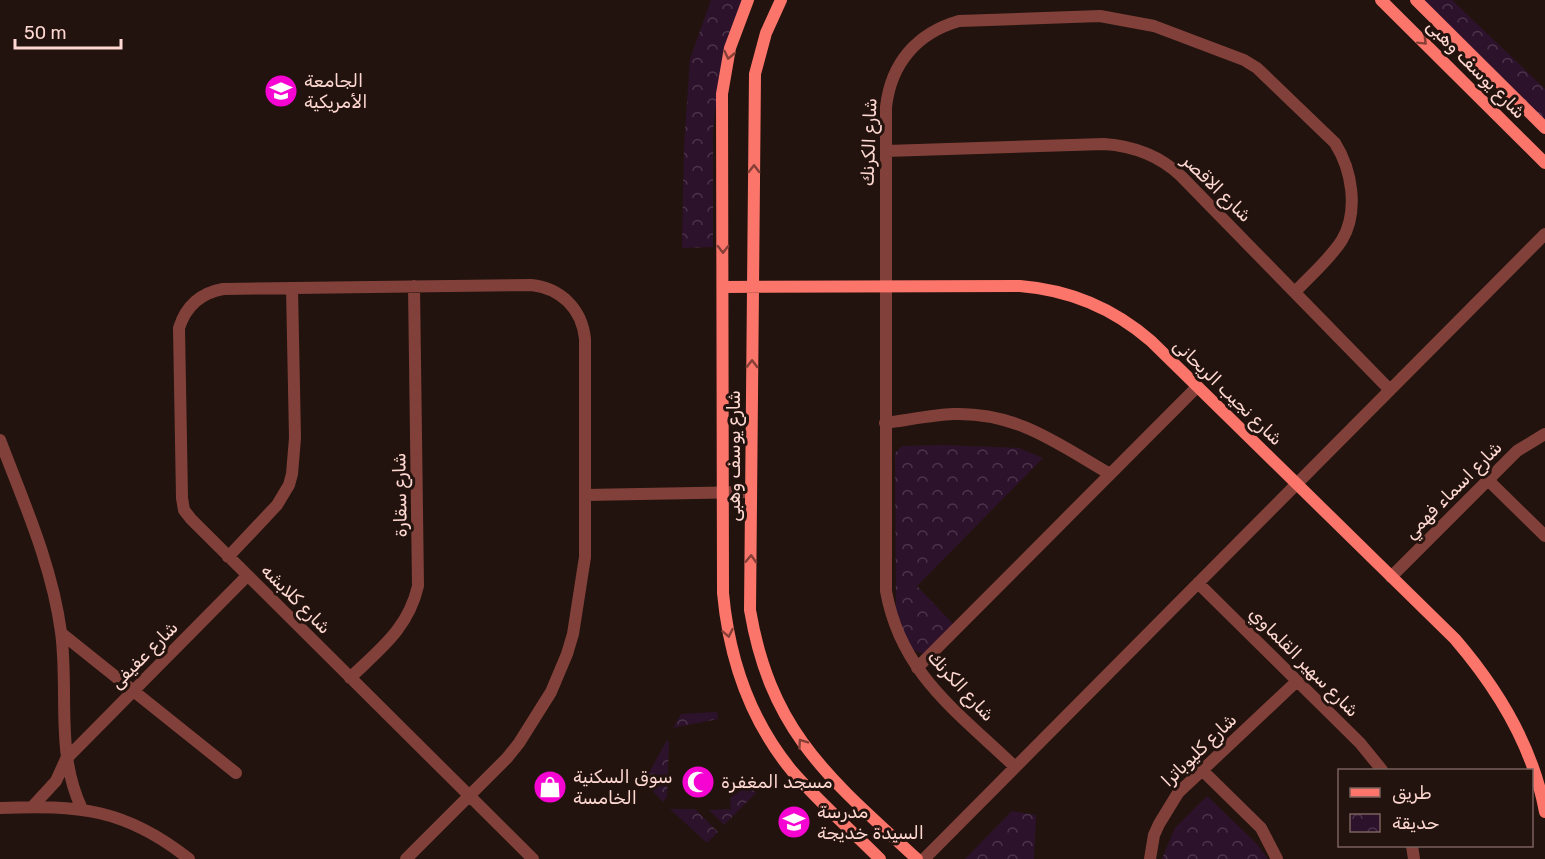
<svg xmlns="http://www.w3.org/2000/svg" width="1545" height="859" viewBox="0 0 1545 859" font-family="Rubik,'Noto Sans Arabic',sans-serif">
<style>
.park{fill:url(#park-crowns)}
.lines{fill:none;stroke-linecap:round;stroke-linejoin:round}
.street{stroke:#81413a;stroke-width:12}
.secondary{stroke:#fc756a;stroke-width:12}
.oneway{stroke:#853f37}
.labels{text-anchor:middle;stroke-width:6;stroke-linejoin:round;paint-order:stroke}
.street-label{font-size:18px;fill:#fed8d1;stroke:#23130e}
.poi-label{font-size:18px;fill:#fed8d1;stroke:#23130e;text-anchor:start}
</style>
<defs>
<pattern id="park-crowns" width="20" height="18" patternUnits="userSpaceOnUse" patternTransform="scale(1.5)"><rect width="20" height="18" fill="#2d122c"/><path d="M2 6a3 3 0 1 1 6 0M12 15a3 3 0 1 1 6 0" fill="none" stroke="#4c344a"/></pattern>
</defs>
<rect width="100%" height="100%" fill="#23130e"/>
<!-- park -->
<path class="park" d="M711,0H747L723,56L718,86L713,130V247L682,248L684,145L690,59Z
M1415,0H1452L1545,89V127Z
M944,445L1019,448L1043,458L917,586L955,626L924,654L910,649L896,612L895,453L902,446Z
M717,712L718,719L673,728L681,714Z
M667,740L669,742L667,797L663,802L644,782Z
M747,786L753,787L756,793L724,825L709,810L731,809L730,798Z
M1207,796L1256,843L1268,859H1162L1175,828Z
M670,809H695L718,832L707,843Z
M1012,811L1036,815L1034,859H965Z"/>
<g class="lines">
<!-- street -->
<path class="street" d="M886,151L1104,144C1134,146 1159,155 1181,176L1390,390
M885,423C908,420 931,415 954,414C1017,412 1058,444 1110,474
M0,440C24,503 52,565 61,632C69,692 55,753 82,809
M1488,480L1545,536
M585,495L751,492
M228,557L277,505L289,485L292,474L295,438L292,288
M1391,577L1517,451L1545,434
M1198,583L1360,743L1382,770
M61,633L236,773
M917,668L1197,387
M350,678C380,649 408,629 418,586L414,286
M1015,767C958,712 901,674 886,591V107C891,63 917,33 959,21L1100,16L1154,26L1244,60L1257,68L1335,143C1352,170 1359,211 1342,240C1330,259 1310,276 1295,292
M1203,771L1261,828L1277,859
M32,807L56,781L66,759L247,576
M0,808C78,805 125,808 189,859
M1412,846L1414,859
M406,859L507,758L519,743L551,692L567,654L573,634L585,557V339C582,309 561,288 531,285L223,289C200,293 186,306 179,328L182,498L184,510L191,519C305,633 419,746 533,859
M924,859L1545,234
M1150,859L1154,835L1159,824L1178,793L1297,681"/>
<!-- secondary -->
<path class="secondary" d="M748,0L730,48L722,94L723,593C729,658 750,720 792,771C819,802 851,830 880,859
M781,0L766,33L755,74L750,610C771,733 830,779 917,859
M1381,0L1545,163
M1416,0L1545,128
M723,287L1020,286C1071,290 1113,308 1151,341L1455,639C1498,689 1533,746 1545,812"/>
</g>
<!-- one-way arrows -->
<defs><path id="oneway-chevron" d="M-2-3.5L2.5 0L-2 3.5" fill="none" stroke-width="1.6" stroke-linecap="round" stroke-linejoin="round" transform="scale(1.5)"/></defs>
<g class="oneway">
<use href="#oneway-chevron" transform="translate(1423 41) rotate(45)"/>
<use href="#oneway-chevron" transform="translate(729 55) rotate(103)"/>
<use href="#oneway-chevron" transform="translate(754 169) rotate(-89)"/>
<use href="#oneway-chevron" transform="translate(723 249) rotate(90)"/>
<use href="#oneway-chevron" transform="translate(752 364) rotate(-89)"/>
<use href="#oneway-chevron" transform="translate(751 559) rotate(-88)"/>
<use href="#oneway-chevron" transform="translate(728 633) rotate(79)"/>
<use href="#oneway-chevron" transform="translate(802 743) rotate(-125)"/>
</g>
<!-- icons -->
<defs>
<symbol id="university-disc" viewBox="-11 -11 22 22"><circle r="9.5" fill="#f605d2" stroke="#23130e"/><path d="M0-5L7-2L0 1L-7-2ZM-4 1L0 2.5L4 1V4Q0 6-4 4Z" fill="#fff"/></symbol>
<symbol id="mosque-disc" viewBox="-11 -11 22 22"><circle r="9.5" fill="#f605d2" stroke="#23130e"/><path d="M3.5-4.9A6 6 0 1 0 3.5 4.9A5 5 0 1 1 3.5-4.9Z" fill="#fff"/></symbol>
<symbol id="shop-disc" viewBox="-11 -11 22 22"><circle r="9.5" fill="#f605d2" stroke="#23130e"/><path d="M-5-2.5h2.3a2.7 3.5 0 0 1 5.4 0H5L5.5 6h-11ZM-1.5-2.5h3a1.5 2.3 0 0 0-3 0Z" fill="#fff"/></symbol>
<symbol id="school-disc" viewBox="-11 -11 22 22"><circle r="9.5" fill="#f605d2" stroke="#23130e"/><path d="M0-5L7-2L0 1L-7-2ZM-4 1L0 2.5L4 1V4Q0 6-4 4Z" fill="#fff"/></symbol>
</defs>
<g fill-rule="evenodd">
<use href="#university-disc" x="262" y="72" width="38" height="38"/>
<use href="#mosque-disc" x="679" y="763" width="38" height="38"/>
<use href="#shop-disc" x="531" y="768" width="38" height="38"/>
<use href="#school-disc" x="775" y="803" width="38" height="38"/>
</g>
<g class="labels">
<!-- street labels -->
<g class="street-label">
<text transform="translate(1476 69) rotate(45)" y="6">شارع يوسف وهبى</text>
<text transform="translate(869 142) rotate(-88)" y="6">شارع الكرنك</text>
<text transform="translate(1217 188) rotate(44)" y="6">شارع الاقصر</text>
<text transform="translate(1228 392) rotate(44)" y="6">شارع نجيب الريحانى</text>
<text transform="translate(734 456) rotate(-90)" y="6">شارع يوسف وهبى</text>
<text transform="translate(1453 490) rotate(-45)" y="6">شارع اسماء فهمي</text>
<text transform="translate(400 495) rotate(-91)" y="6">شارع سقارة</text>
<text transform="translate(296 599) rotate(45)" y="6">شارع كلابشه</text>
<text transform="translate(144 655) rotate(-45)" y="6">شارع عفيفى</text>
<text transform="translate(1304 662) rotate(45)" y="6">شارع سهير القلماوي</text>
<text transform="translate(961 686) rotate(47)" y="6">شارع الكرنك</text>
<text transform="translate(1199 750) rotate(-44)" y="6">شارع كليوباترا</text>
</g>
<!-- poi labels -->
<g class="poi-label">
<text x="304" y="87">الجامعة<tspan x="304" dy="21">الأمريكية</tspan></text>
<text x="573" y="783">سوق السكنية<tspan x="573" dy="21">الخامسة</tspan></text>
<text x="721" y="788">مسجد المغفرة</text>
<text x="817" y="818">مدرسة<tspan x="817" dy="21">السيدة خديجة</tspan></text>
</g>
</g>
<!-- legend -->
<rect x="1338" y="769" width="195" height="78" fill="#23130e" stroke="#7b625c" stroke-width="1.5"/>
<rect x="1350" y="788" width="30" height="9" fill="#fc756a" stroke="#7b625c" stroke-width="1.5"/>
<text x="1392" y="799" font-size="18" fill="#fed8d1">طريق</text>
<rect x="1350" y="814" width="30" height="18" fill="url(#park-crowns)" stroke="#7b625c" stroke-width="1.5"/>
<text x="1392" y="829" font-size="18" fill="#fed8d1">حديقة</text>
<!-- scale -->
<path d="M15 39v9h106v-9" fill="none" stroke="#fed8d1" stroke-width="3"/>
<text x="24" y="39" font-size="18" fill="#fed8d1" stroke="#23130e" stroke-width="4.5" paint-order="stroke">50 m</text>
</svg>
